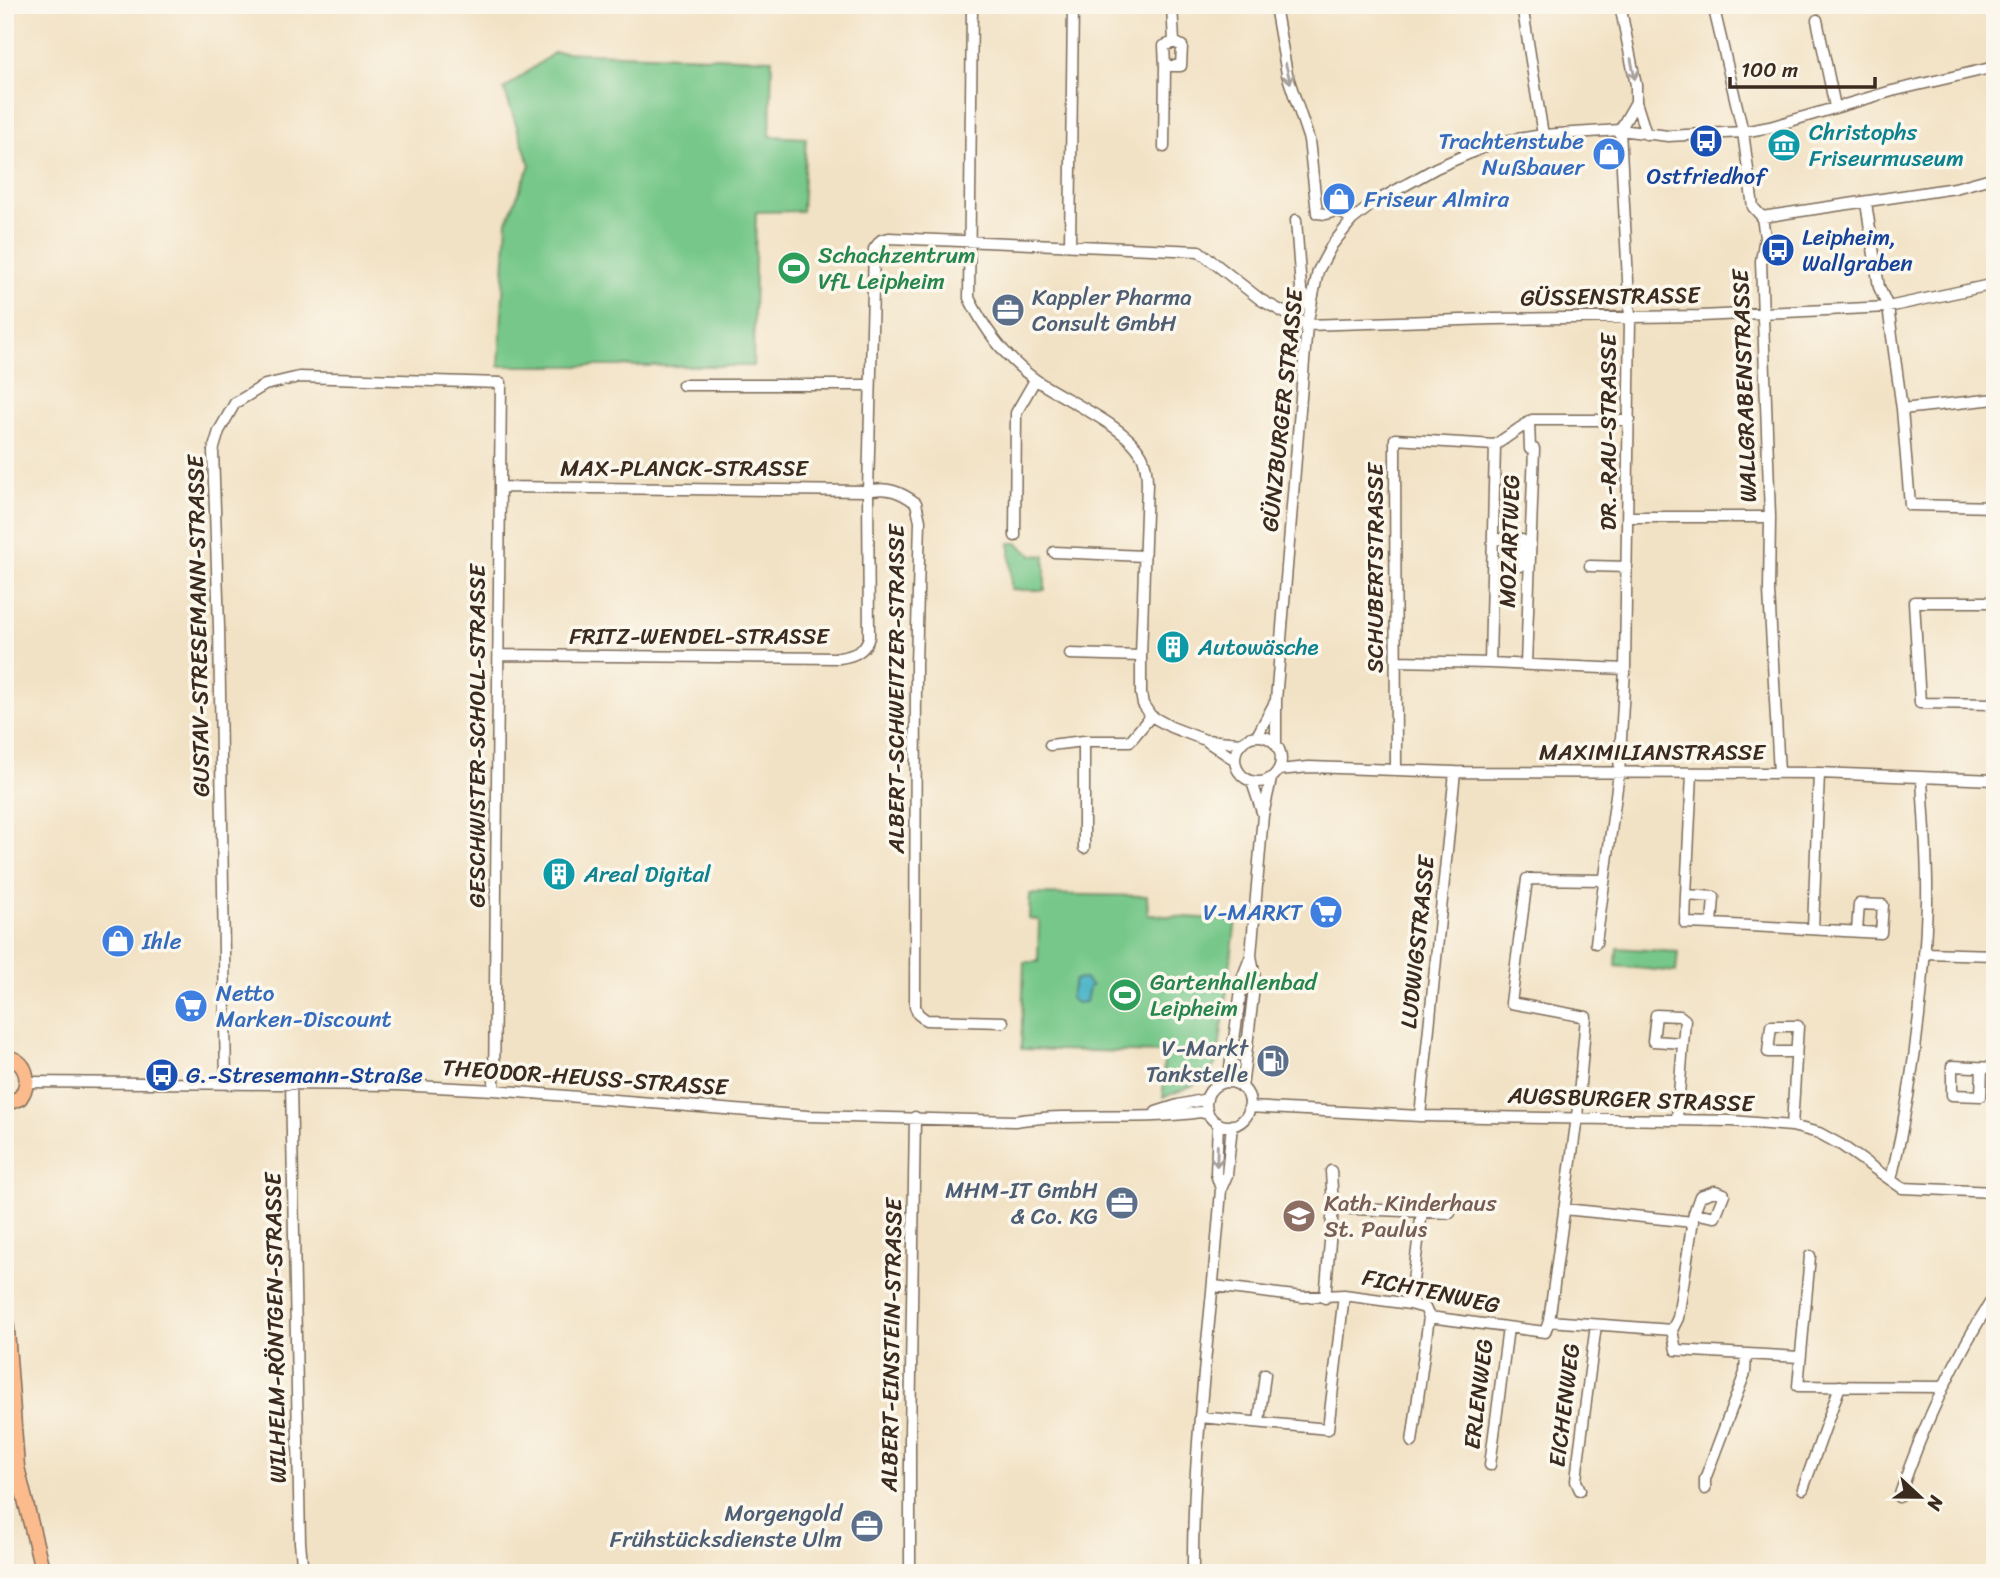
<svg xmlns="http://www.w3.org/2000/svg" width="2000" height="1578" viewBox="0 0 2000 1578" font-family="Sriracha,sans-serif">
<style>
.green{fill:#76c789;stroke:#587854;stroke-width:2}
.water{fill:#49b4c6;stroke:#426f72;stroke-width:2}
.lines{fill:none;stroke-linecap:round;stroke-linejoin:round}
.minor-casing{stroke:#7b6a58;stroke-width:13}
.major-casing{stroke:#7b6a58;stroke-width:17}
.minor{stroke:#fff;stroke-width:10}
.major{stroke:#fbbb8d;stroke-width:14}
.oneway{stroke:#a79f9a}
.labels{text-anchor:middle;stroke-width:7;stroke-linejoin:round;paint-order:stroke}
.culture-label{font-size:23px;fill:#0d838f;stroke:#fbf7ec;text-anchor:start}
.shop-label{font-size:23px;fill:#366cbe;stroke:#fbf7ec;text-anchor:start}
.transit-label{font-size:23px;fill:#164399;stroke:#fbf7ec;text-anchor:start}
.leisure-label{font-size:23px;fill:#27864d;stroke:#fbf7ec;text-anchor:start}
.street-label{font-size:23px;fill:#3b2a1e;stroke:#fbf7ec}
.service-label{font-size:23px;fill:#4e5e75;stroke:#fbf7ec;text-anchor:end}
.education-label{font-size:23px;fill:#785e54;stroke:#fbf7ec;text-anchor:start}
</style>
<rect width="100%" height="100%" fill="#fbf7ec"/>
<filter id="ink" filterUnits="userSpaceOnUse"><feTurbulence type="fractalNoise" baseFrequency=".0143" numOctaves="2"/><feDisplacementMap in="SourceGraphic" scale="14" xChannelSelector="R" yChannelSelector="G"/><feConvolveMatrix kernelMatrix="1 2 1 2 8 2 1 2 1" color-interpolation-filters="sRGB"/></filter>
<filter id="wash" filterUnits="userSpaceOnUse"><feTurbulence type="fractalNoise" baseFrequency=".00686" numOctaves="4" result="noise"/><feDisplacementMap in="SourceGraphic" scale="28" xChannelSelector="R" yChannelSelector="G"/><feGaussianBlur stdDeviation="1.57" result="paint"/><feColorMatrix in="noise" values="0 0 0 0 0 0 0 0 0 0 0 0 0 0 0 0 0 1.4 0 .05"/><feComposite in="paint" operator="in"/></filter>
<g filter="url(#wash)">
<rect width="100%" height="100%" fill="#f2e2c5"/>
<!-- green -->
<path class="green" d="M555,52L772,59L770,136L806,138L802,211L756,212L753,366H499L507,221L530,165L504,89Z
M1010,543H1017L1032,555L1045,556V590H1011Z
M1030,894L1147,896L1148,915L1236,920L1218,1058C1209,1083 1185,1089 1163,1097L1164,1053L1021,1049L1024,962H1038L1039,920L1029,919Z
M1617,948L1678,952L1676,972L1616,966Z"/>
<!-- water -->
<path class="water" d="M1084,979L1092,986L1089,987L1086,1002L1076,1003L1070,998L1075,980Z"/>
</g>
<g filter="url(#ink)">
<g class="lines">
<defs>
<path id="minor" d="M972,5L969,298C985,330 1006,359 1036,380C1064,400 1130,427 1143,458C1146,466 1147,476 1147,484L1141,656V694L1143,704L1151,716L1171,727L1205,740L1242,743
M1279,5L1275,6L1287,74L1309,140L1317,213L1326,214L1339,210L1352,220
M1522,5L1543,135
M1713,5L1743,132L1753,207L1762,217L1765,237L1761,261L1770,517L1769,591L1779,773
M1817,20L1835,107
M1165,66L1164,46L1174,42
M1636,102L1646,134
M1620,130L1636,102V85L1620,5
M1164,147L1165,66H1181L1182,46L1174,42L1172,5
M1866,203L1879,287L1888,307L1902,409L1910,505L1995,507
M1762,217L1955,188L1995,177
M1296,220L1301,289L1310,308
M1070,245L1073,5
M1307,325L1492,319L1701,316L1888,307L1995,284
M683,385H870
M1902,409L1995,399
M1495,445L1490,663L1625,669
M1628,517H1770
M1015,536L1016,413L1035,380
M1054,552L1144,556
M1590,566L1627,567
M1493,567L1520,566L1522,540L1494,539
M1995,602H1914L1920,703L1995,704
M1070,654L1141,656
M499,655L839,658C853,656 865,652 869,637L868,491L500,487
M1396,661L1490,663
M1526,664L1534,449H1530L1529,422
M1235 759a23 23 0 1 1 46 0a23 23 0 1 1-46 0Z
M1257,736L1275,702
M1208,742L1235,760
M1276,744V700L1307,325L1318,271L1332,245L1352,220L1375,202L1436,168L1493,143L1543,135L1620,130L1668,136L1743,132L1770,127L1892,91L1995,67
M1050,745L1084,741H1130L1151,716
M1279,770L1309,767L1455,772L1819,773L1995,780
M1396,770L1395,439L1495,445L1532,420H1630
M1692,774L1686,895L1714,897L1712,924L1881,933L1883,905L1859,904L1857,931
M1252,782L1262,812
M1084,848V741
M1686,895L1685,923L1712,924
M1813,929L1819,773
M1596,943L1619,773L1625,669L1630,318L1620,130
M1924,953L1995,955
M1003,1022L926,1020L918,1014L915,1006L916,664L920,521L916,503C901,492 887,486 868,491L874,249L881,240L889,238L1199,251L1261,300L1307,325
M1982,1068L1981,1096L1952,1095V1066L1995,1068
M28,1082L397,1085L494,1090L807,1116L1015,1121C1076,1112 1139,1121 1200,1112L1208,1114
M1228,1082L1243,976L1250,958
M1206 1104a22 22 0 1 1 44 0a22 22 0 1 1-44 0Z
M291,1083L300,1542L303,1573
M226,1084L219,627L213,451L219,431L235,403L265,385L299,377L501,383L494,1090
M1242,1088L1255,979L1251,955L1263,815L1271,779
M1249,1107L1420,1116L1732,1121L1792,1126L1819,1133L1841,1145L1902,1188L1995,1192
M1156,1112L1178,1105L1207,1099
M1420,1116L1455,772
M1677,1119L1685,1020L1680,1016L1656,1015L1653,1041L1683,1043
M1792,1126L1798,1026H1771L1768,1052H1796
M1891,1180C1912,1092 1924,993 1927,903C1928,862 1924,820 1922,779
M1221,1189L1227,1175L1232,1125
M1333,1208L1450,1213
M1564,1209L1693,1222
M1810,1256L1798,1386L1942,1387
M1214,1286L1303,1297L1344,1295L1410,1304L1425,1308L1429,1317L1545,1332L1549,1321L1577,1117L1586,1017L1511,1003L1527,879L1604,880
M1325,1298L1333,1208L1331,1171
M1410,1304L1422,1211
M1549,1321L1672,1330
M1672,1330L1678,1318L1694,1213L1715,1217L1724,1194L1715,1191L1700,1196L1694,1213
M1672,1330L1676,1350L1799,1357
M1200,1417L1328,1429L1344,1295
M1259,1422L1265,1374
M1412,1442L1429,1317
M1490,1465L1508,1328
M1705,1489V1479L1745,1373L1746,1354
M1803,1489L1840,1386
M1580,1490L1576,1481L1578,1462L1596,1325
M1899,1497C1923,1426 1954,1358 1995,1295
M910,1573V1436L915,1117
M1193,1573C1192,1444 1212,1317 1221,1189L1216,1174L1218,1123"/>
<path id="major" d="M5,1057C27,1060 32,1081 20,1098L5,1104
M5,1303L17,1467L43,1573"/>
</defs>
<!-- minor casing -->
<use href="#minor" class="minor-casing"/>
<!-- major casing -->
<use href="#major" class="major-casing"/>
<!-- minor -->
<use href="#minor" class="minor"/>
<!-- major -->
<use href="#major" class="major"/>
</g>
<!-- one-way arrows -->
<defs><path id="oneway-shaft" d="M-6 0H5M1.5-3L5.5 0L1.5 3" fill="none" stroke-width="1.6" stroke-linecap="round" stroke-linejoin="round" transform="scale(1.75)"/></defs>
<g class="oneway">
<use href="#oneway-shaft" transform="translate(1633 69) rotate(79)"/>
<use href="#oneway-shaft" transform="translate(1288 73) rotate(76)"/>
<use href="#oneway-shaft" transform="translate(1217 1156) rotate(92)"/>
</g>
</g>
<!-- icons -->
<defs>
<symbol id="bus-disc" viewBox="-11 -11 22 22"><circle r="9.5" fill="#1a4fb4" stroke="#fbf7ec"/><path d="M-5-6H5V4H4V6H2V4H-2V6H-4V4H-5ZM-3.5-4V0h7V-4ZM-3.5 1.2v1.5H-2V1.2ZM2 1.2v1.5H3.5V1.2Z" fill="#fff"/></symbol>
<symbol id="museum-disc" viewBox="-11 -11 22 22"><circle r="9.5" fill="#0f9aa8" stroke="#fbf7ec"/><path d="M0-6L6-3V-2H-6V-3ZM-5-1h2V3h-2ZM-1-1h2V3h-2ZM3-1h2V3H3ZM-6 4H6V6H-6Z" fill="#fff"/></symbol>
<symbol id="shop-disc" viewBox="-11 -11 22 22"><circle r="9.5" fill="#3f7fe0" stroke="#fbf7ec"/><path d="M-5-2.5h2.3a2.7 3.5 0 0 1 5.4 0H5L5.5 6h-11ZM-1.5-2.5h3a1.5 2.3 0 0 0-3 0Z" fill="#fff"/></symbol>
<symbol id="stadium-disc" viewBox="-11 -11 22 22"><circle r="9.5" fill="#2e9e5b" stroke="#fbf7ec"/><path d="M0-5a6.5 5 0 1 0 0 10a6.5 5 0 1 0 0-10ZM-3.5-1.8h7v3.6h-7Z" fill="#fff"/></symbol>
<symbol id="office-disc" viewBox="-11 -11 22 22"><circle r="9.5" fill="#5c6f8a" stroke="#fbf7ec"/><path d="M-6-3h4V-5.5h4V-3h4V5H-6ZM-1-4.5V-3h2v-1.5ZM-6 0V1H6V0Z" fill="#fff"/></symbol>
<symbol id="building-disc" viewBox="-11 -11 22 22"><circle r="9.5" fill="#0f9aa8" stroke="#fbf7ec"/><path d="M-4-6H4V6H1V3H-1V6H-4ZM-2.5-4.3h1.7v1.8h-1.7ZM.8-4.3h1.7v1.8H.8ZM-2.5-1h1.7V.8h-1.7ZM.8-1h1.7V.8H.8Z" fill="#fff"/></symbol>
<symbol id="supermarket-disc" viewBox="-11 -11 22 22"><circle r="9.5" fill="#3f7fe0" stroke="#fbf7ec"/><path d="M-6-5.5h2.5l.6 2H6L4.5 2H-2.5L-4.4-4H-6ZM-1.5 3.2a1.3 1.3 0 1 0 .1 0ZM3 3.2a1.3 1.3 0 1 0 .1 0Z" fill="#fff"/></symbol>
<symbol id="fuel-disc" viewBox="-11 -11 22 22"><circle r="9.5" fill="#5c6f8a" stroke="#fbf7ec"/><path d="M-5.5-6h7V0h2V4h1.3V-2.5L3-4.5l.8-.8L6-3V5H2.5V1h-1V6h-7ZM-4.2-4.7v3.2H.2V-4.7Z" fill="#fff"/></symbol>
<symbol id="school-disc" viewBox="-11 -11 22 22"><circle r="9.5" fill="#8d6e63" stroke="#fbf7ec"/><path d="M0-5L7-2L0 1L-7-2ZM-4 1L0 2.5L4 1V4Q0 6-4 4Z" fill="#fff"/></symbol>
</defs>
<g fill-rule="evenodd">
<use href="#bus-disc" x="1687" y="122" width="38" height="38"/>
<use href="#museum-disc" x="1765" y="126" width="38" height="38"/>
<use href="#shop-disc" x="1590" y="135" width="38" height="38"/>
<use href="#shop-disc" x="1320" y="180" width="38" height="38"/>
<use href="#bus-disc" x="1759" y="231" width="38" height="38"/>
<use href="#stadium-disc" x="775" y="249" width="38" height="38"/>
<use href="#office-disc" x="989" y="291" width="38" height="38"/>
<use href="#building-disc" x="1154" y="628" width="38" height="38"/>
<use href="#building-disc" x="540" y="855" width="38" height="38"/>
<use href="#supermarket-disc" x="1307" y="893" width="38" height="38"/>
<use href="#shop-disc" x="99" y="922" width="38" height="38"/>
<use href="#stadium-disc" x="1106" y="976" width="38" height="38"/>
<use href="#supermarket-disc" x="172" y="987" width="38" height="38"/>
<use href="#fuel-disc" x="1254" y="1042" width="38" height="38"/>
<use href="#bus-disc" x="143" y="1056" width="38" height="38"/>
<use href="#office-disc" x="1103" y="1184" width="38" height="38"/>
<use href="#school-disc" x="1280" y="1197" width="38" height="38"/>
<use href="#office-disc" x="848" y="1507" width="38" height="38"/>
</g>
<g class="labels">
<!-- culture labels -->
<g class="culture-label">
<text x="1809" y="140">Christophs<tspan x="1809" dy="26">Friseurmuseum</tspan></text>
<text x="1198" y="655">Autowäsche</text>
<text x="584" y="882">Areal Digital</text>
</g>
<!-- shop labels -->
<g class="shop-label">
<text x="1584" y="149" text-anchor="end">Trachtenstube<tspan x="1584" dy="26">Nußbauer</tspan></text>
<text x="1364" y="207">Friseur Almira</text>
<text x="1302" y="920" text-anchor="end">V-MARKT</text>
<text x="142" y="949">Ihle</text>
<text x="216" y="1001">Netto<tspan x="216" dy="26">Marken-Discount</tspan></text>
</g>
<!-- transit labels -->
<g class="transit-label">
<text x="1706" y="184" text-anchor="middle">Ostfriedhof</text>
<text x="1802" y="245">Leipheim,<tspan x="1802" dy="26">Wallgraben</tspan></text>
<text x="186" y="1083">G.-Stresemann-Straße</text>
</g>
<!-- leisure labels -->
<g class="leisure-label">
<text x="818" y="263">Schachzentrum<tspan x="818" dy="26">VfL Leipheim</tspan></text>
<text x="1150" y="990">Gartenhallenbad<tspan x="1150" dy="26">Leipheim</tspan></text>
</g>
<!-- street labels -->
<g class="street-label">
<text transform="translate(1610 296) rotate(-1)" y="8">GÜSSENSTRASSE</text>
<text transform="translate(1744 386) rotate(-92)" y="8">WALLGRABENSTRASSE</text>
<text transform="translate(1282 410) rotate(-84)" y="8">GÜNZBURGER STRASSE</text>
<text transform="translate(1608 432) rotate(-90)" y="8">DR.-RAU-STRASSE</text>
<text x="684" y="476">MAX-PLANCK-STRASSE</text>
<text transform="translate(1509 541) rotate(-88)" y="8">MOZARTWEG</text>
<text transform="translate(1375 568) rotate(-90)" y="8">SCHUBERTSTRASSE</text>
<text transform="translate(198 626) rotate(-91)" y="8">GUSTAV-STRESEMANN-STRASSE</text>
<text x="699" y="644">FRITZ-WENDEL-STRASSE</text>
<text transform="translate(896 689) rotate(-90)" y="8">ALBERT-SCHWEITZER-STRASSE</text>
<text transform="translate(477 736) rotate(-90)" y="8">GESCHWISTER-SCHOLL-STRASSE</text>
<text x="1652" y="760">MAXIMILIANSTRASSE</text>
<text transform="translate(1417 942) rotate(-84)" y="8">LUDWIGSTRASSE</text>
<text transform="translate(585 1077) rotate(4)" y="8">THEODOR-HEUSS-STRASSE</text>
<text transform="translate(1631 1099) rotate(2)" y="8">AUGSBURGER STRASSE</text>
<text transform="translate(1431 1291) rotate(12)" y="8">FICHTENWEG</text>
<text transform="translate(275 1328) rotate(-91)" y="8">WILHELM-RÖNTGEN-STRASSE</text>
<text transform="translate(891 1345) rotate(-89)" y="8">ALBERT-EINSTEIN-STRASSE</text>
<text transform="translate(1478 1394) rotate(-83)" y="8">ERLENWEG</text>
<text transform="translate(1564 1405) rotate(-83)" y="8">EICHENWEG</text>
</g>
<!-- service labels -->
<g class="service-label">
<text x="1032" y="305" text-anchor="start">Kappler Pharma<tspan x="1032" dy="26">Consult GmbH</tspan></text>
<text x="1248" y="1056">V-Markt<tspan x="1248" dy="26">Tankstelle</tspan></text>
<text x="1098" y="1198">MHM-IT GmbH<tspan x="1098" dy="26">&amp; Co. KG</tspan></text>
<text x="842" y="1521">Morgengold<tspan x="842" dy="26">Frühstücksdienste Ulm</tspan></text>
</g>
<!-- education labels -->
<g class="education-label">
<text x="1324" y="1211">Kath. Kinderhaus<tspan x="1324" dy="26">St. Paulus</tspan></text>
</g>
</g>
<!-- margin -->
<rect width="2000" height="1578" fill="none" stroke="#fbf7ec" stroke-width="28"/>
<!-- north arrow -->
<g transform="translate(1920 1497) rotate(112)" stroke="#fbf7ec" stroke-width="5" paint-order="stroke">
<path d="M0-5L12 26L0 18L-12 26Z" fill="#3b2a1e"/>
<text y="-10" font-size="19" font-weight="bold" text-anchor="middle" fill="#3b2a1e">N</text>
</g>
<!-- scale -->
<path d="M1730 77v10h145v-10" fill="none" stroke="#3b2a1e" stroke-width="3.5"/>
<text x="1741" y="77" font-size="21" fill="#3b2a1e" stroke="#fbf7ec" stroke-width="5" paint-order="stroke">100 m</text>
</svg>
